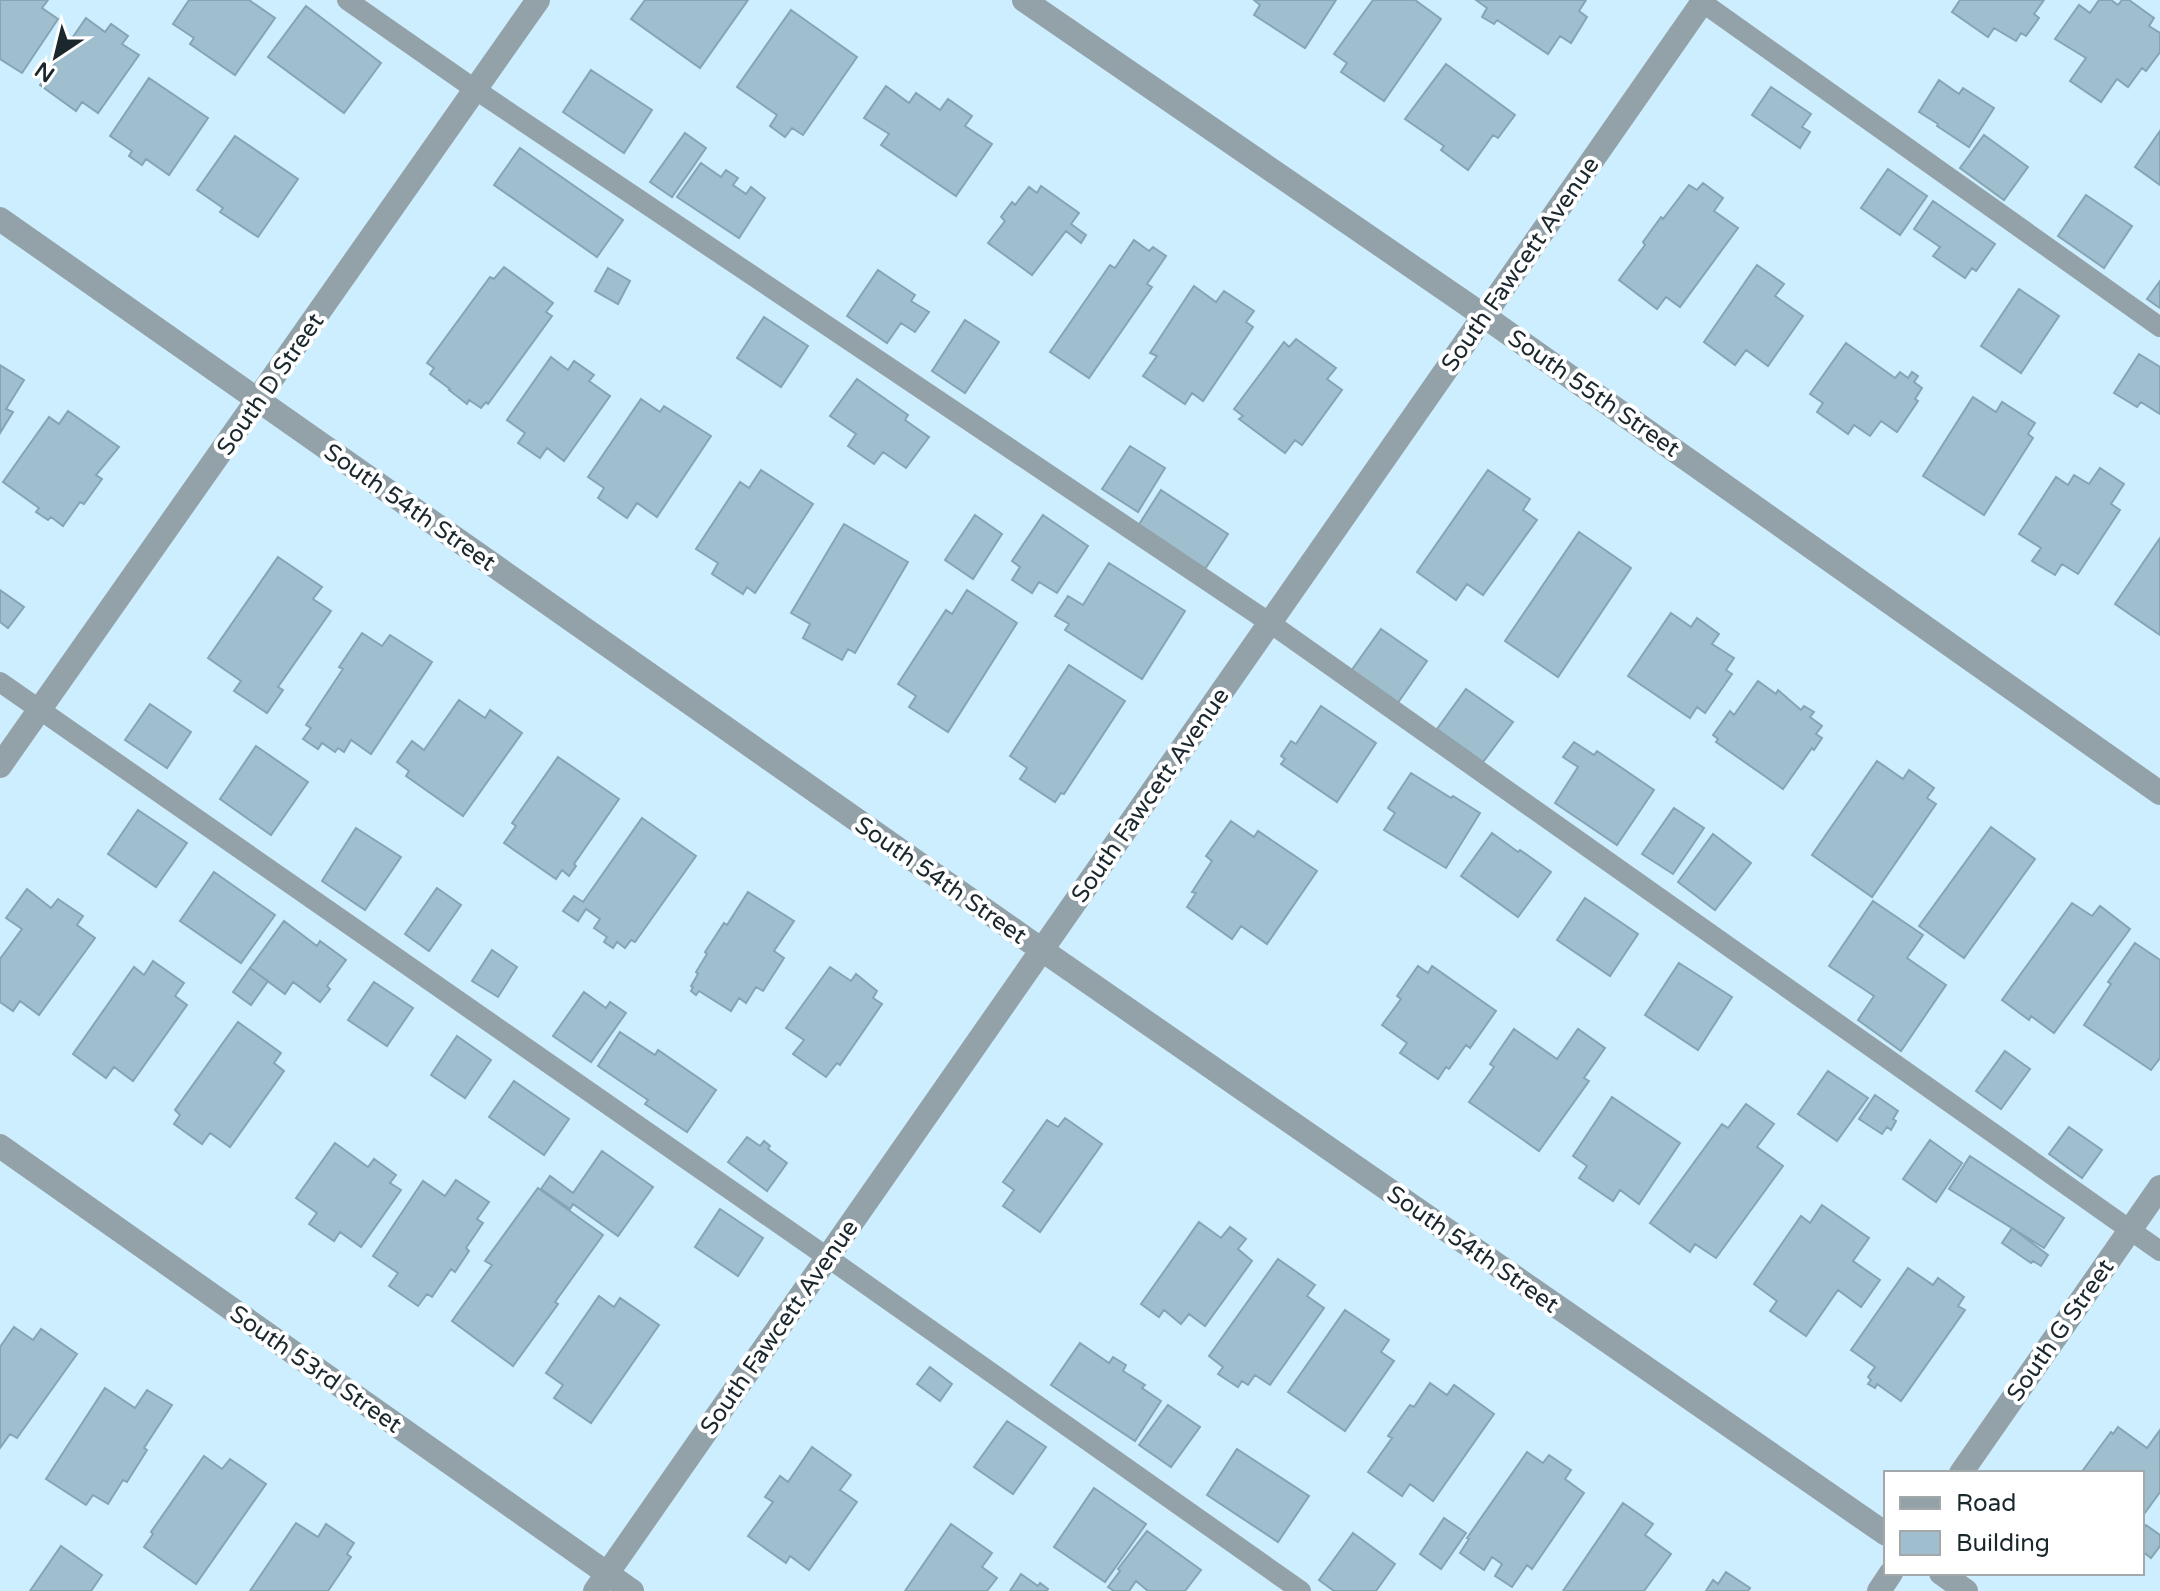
<svg xmlns="http://www.w3.org/2000/svg" width="2160" height="1591" viewBox="0 0 2160 1591" font-family="'Varela Round',sans-serif">
<style>
.building{fill:#9fbfcf;stroke:#86a5b4;stroke-width:2}
.lines{fill:none;stroke-linecap:round;stroke-linejoin:round}
.lane{stroke:#93a1a8;stroke-width:20}
.street{stroke:#93a1a8;stroke-width:24}
.labels{text-anchor:middle;stroke-width:8;stroke-linejoin:round;paint-order:stroke}
.street-label{font-size:24px;fill:#1a272d;stroke:#fff}
</style>
<rect width="100%" height="100%" fill="#cdeefe"/>
<!-- building -->
<path class="building" d="M0,0H48L42,8L58,19L22,73L0,59Z
M189,0H249L275,18L235,75L190,44L194,38L173,24Z
M645,0H748L700,68L631,19Z
M1254,0H1336L1305,48L1254,15L1260,5Z
M1373,0H1415L1441,19L1384,101L1341,72L1347,63L1334,54Z
M1476,0H1586L1579,11L1587,17L1571,43L1560,36L1548,54L1497,20L1494,24L1482,17L1487,8Z
M1960,0H2044L2034,14L2039,18L2026,36L2021,33L2016,41L1994,28L1988,37L1952,12Z
M2099,0H2111L2118,5L2122,0H2129L2154,18L2149,26L2160,33V52L2146,71L2142,68L2128,87L2117,79L2101,102L2070,81L2086,58L2055,39L2079,5L2090,13Z
M306,6L381,63L344,113L268,57Z
M791,10L857,57L803,135L792,128L785,137L770,126L777,115L737,87Z
M86,18L105,32L111,24L128,36L122,44L139,55L98,113L82,102L76,111L40,85Z
M1446,64L1515,115L1498,138L1493,135L1468,170L1441,150L1444,146L1405,119Z
M591,70L652,110L624,153L563,112Z
M149,78L208,118L169,175L146,159L142,165L129,156L132,151L110,136Z
M1939,80L1959,94L1963,88L1994,108L1969,147L1937,126L1938,124L1919,112Z
M886,86L909,103L916,93L940,110L948,99L972,116L965,126L992,144L956,196L881,145L889,134L864,118Z
M1771,87L1811,114L1802,127L1810,132L1800,148L1752,115Z
M2160,131V185L2135,167Z
M685,133L706,148L672,197L650,182Z
M1984,135L2028,167L2004,200L1960,168Z
M235,136L298,179L258,237L220,212L223,208L197,190Z
M520,148L623,220L597,257L494,185Z
M701,163L721,177L726,170L738,178L733,185L746,194L751,187L765,198L739,238L677,197Z
M1888,169L1927,196L1900,235L1861,208Z
M1703,183L1723,198L1714,211L1738,228L1680,307L1666,297L1657,309L1619,280L1645,245L1643,242L1661,217L1663,219L1689,185L1697,190Z
M1041,186L1079,213L1071,224L1086,235L1081,243L1066,231L1032,275L988,243L1005,221L1001,217L1012,202L1015,205L1029,187L1037,193Z
M2086,195L2132,226L2104,268L2058,236Z
M1933,201L1995,244L1976,271L1972,268L1965,278L1933,256L1940,247L1914,229Z
M1134,240L1149,251L1153,247L1166,256L1147,284L1152,287L1089,378L1050,352L1110,265L1115,268Z
M1757,265L1784,284L1775,296L1803,316L1768,366L1746,350L1735,365L1704,342Z
M504,267L553,303L546,312L552,316L488,404L486,402L481,408L469,400L467,404L449,390L450,389L430,374L434,368L427,363L490,277L494,279Z
M608,268L630,281L618,304L595,291Z
M878,270L915,295L911,301L929,312L915,332L901,323L887,343L847,316Z
M2160,281V308L2147,299Z
M1194,286L1216,302L1224,291L1254,311L1246,322L1253,327L1203,401L1192,393L1185,404L1143,376L1157,356L1150,353Z
M2019,289L2059,316L2021,373L1981,346Z
M764,317L808,346L781,387L737,358Z
M965,320L999,342L965,393L932,371Z
M1296,339L1336,368L1327,379L1342,390L1302,445L1295,440L1285,453L1239,419L1243,416L1234,409L1284,342L1289,347Z
M1846,343L1895,378L1900,372L1908,378L1912,372L1918,376L1914,382L1922,388L1915,399L1918,401L1897,432L1881,421L1870,436L1854,425L1848,434L1817,412L1823,403L1810,394Z
M2139,354L2160,367V414L2141,402L2137,407L2114,393Z
M551,357L568,370L574,361L594,375L589,381L610,396L564,461L547,448L540,458L518,443L525,433L507,420Z
M0,365L24,380L6,409L13,412L0,433Z
M857,379L908,415L905,420L929,437L906,468L883,452L874,464L848,446L856,434L830,416Z
M1973,397L1996,412L2002,402L2035,423L2028,434L2033,438L1984,515L1923,476Z
M641,399L660,412L664,406L711,436L657,517L637,503L627,518L598,498L604,488L588,477Z
M68,411L119,447L96,475L102,479L84,504L80,502L63,526L51,517L48,520L36,512L39,508L3,482L49,417L59,424Z
M1130,446L1165,468L1138,512L1102,489Z
M2100,468L2124,484L2111,504L2120,510L2078,574L2062,564L2055,575L2032,561L2041,548L2019,534L2056,477L2068,485L2074,475L2089,484Z
M761,470L813,504L755,593L747,587L743,594L712,574L718,563L696,549L740,482L749,488Z
M1488,470L1530,499L1523,510L1537,520L1483,595L1467,584L1456,600L1417,572Z
M1161,490L1228,534L1205,569L1138,526Z
M975,515L1002,534L973,579L945,560Z
M1043,515L1088,546L1057,593L1039,582L1032,593L1012,580L1020,567L1012,561Z
M844,524L908,562L855,653L848,649L842,660L803,638L810,624L791,613Z
M1579,532L1631,568L1558,677L1505,641Z
M2160,538V635L2115,604Z
M278,557L322,587L313,599L331,611L278,687L283,690L267,713L234,691L241,681L208,658Z
M1109,563L1185,611L1142,679L1065,630L1069,624L1055,616L1068,596L1083,605Z
M0,590L24,607L8,628L0,622Z
M967,590L1017,623L948,732L909,707L916,696L898,684L946,610L952,614Z
M1671,613L1691,627L1697,618L1719,634L1712,644L1734,658L1726,670L1732,674L1705,713L1697,707L1690,718L1628,676Z
M1381,629L1427,661L1397,704L1351,671Z
M362,633L382,646L390,635L432,662L371,754L351,740L344,752L338,748L335,752L322,743L318,749L303,739L311,728L306,725L343,669L339,667Z
M1069,665L1125,701L1064,794L1061,793L1055,802L1020,779L1027,768L1010,756Z
M1758,681L1776,694L1778,690L1801,710L1804,706L1814,712L1810,717L1822,726L1816,734L1822,738L1814,750L1812,748L1783,789L1716,742L1718,739L1713,735L1730,711L1734,715Z
M1466,689L1513,722L1483,762L1437,729Z
M459,700L485,718L490,710L522,733L463,816L406,776L409,771L397,762L412,741L424,750Z
M150,704L191,732L167,768L125,740Z
M1321,706L1376,743L1337,802L1281,764L1285,759L1281,756L1291,741L1296,744Z
M1574,742L1594,755L1597,751L1654,790L1617,845L1555,803L1578,767L1563,757Z
M256,746L308,782L271,835L220,799Z
M558,757L619,799L574,864L576,866L569,876L562,870L556,879L504,843L516,826L512,823Z
M1877,761L1903,779L1909,770L1934,788L1927,798L1936,804L1872,897L1812,855Z
M1411,773L1451,798L1453,796L1480,813L1446,868L1384,830L1395,813L1388,808Z
M1674,808L1704,828L1673,874L1642,854Z
M138,810L187,843L156,887L108,854Z
M642,818L696,856L635,942L631,940L625,948L617,942L613,948L604,942L607,937L594,928L600,919L586,909L578,921L563,911L574,896L583,902Z
M1231,821L1254,837L1258,831L1317,871L1267,944L1241,926L1232,939L1187,907L1196,893L1192,892L1212,861L1206,856Z
M1991,827L2035,859L1964,958L1919,926Z
M356,828L401,857L365,910L322,881Z
M1492,833L1518,852L1520,850L1551,872L1518,917L1461,876Z
M1713,834L1751,863L1715,910L1678,882Z
M214,872L275,915L241,963L180,921Z
M437,888L461,905L429,951L405,934Z
M27,889L51,908L58,899L83,916L77,925L95,938L39,1015L20,1001L13,1011L0,1002V959L22,929L6,918Z
M748,892L794,921L774,951L784,958L763,991L756,987L746,1003L739,998L731,1011L699,991L696,995L691,991L693,987L691,986L698,974L696,972L707,954L705,952L724,923L727,925Z
M1585,898L1638,934L1610,976L1557,940Z
M1873,901L1923,935L1907,958L1946,985L1901,1051L1858,1020L1874,996L1829,966Z
M2072,903L2092,916L2100,906L2130,929L2054,1033L2031,1016L2029,1020L2002,1000Z
M284,921L317,946L320,941L346,960L327,986L330,989L320,1002L293,982L285,994L250,968Z
M2135,943L2160,960V1058L2151,1070L2084,1025L2111,984L2108,982Z
M492,950L517,967L498,997L472,981Z
M153,961L184,983L175,996L187,1005L133,1081L114,1067L106,1078L73,1054L134,967L144,975Z
M1679,963L1732,997L1698,1050L1645,1015Z
M1418,966L1428,973L1432,966L1496,1011L1470,1048L1466,1045L1449,1069L1446,1067L1438,1079L1400,1053L1407,1043L1382,1025L1401,999L1397,996Z
M830,967L851,981L856,974L877,991L873,998L882,1004L840,1065L837,1063L826,1077L793,1054L804,1040L786,1028Z
M250,968L268,981L251,1005L233,992Z
M374,982L413,1008L387,1046L348,1020Z
M584,992L606,1008L610,1002L626,1013L591,1062L553,1036Z
M238,1022L281,1053L274,1063L284,1071L230,1147L210,1133L202,1144L174,1124L180,1115L175,1110Z
M1514,1029L1557,1059L1578,1029L1605,1048L1584,1078L1589,1081L1539,1151L1469,1102L1494,1067L1490,1064Z
M620,1032L655,1055L658,1050L716,1090L687,1132L645,1104L648,1100L598,1066Z
M457,1036L491,1060L465,1098L431,1075Z
M2005,1051L2030,1069L2001,1109L1976,1091Z
M1828,1071L1868,1098L1837,1141L1798,1114Z
M514,1081L569,1119L544,1155L489,1117Z
M1875,1095L1898,1111L1893,1119L1896,1121L1891,1130L1887,1127L1882,1134L1859,1119Z
M1612,1097L1680,1143L1639,1204L1620,1190L1613,1201L1579,1178L1587,1166L1573,1156Z
M1746,1104L1774,1124L1757,1147L1783,1166L1716,1258L1695,1244L1690,1252L1650,1223L1722,1124L1728,1128Z
M1065,1118L1102,1144L1040,1232L1003,1206L1014,1190L1003,1182L1047,1120L1058,1127Z
M2069,1127L2102,1150L2082,1178L2049,1154Z
M747,1137L760,1146L764,1141L770,1146L768,1149L787,1163L767,1191L728,1162Z
M1930,1140L1962,1163L1936,1202L1903,1179Z
M335,1143L368,1167L374,1159L396,1175L390,1183L401,1190L361,1247L340,1232L334,1241L309,1224L317,1213L296,1198Z
M602,1151L653,1187L618,1236L573,1204L570,1209L541,1189L550,1176L573,1193Z
M1970,1156L2064,1218L2044,1248L1949,1189Z
M456,1180L489,1202L477,1219L483,1223L466,1248L469,1251L455,1272L451,1269L432,1297L427,1294L418,1306L389,1286L398,1273L373,1256L423,1181L445,1196Z
M538,1188L603,1235L555,1302L558,1304L513,1366L452,1321L492,1265L485,1261Z
M1822,1205L1869,1238L1853,1261L1880,1280L1861,1307L1838,1290L1806,1336L1770,1311L1777,1301L1754,1284L1801,1216L1810,1223Z
M720,1209L763,1238L738,1276L695,1247Z
M1199,1222L1221,1238L1230,1227L1246,1239L1238,1249L1252,1261L1205,1326L1189,1314L1181,1324L1164,1310L1159,1317L1141,1304Z
M2012,1228L2048,1255L2041,1266L2033,1261L2031,1263L2002,1243Z
M1278,1259L1315,1285L1307,1296L1324,1308L1270,1385L1255,1375L1248,1385L1242,1381L1238,1387L1218,1374L1223,1367L1209,1356Z
M1908,1268L1933,1285L1938,1278L1964,1297L1958,1306L1965,1310L1901,1401L1877,1384L1875,1388L1868,1384L1871,1380L1868,1377L1875,1367L1851,1350Z
M599,1296L614,1307L620,1298L659,1325L591,1423L554,1398L563,1385L546,1373Z
M1345,1310L1389,1340L1381,1352L1394,1361L1345,1431L1288,1392Z
M14,1327L33,1340L41,1329L77,1354L17,1438L10,1434L0,1448V1347Z
M1080,1343L1109,1363L1113,1357L1126,1365L1123,1371L1145,1385L1142,1388L1161,1401L1135,1441L1051,1385Z
M930,1367L952,1384L940,1401L917,1384Z
M1430,1383L1447,1395L1454,1385L1494,1414L1433,1501L1410,1484L1402,1496L1368,1472L1392,1438L1388,1436L1410,1405L1414,1407Z
M105,1388L135,1408L147,1390L172,1405L144,1448L147,1450L127,1482L123,1480L108,1504L93,1495L86,1505L46,1479Z
M1168,1405L1200,1427L1171,1467L1139,1445Z
M1007,1421L1046,1447L1013,1494L974,1467Z
M2118,1427L2147,1448L2160,1430V1492L2142,1517V1473H2081L2111,1432L2113,1434Z
M812,1447L851,1475L840,1490L857,1502L809,1570L790,1556L786,1563L748,1536L773,1502L765,1497L780,1476L788,1482Z
M1237,1449L1309,1496L1278,1542L1207,1495Z
M1527,1452L1543,1463L1549,1455L1571,1470L1565,1479L1584,1493L1532,1569L1527,1565L1512,1587L1495,1576L1502,1564L1492,1557L1484,1570L1460,1553L1469,1539L1467,1538Z
M204,1456L222,1469L230,1459L266,1484L196,1584L144,1547L153,1534L151,1532Z
M1094,1488L1146,1524L1105,1582L1054,1547Z
M1623,1503L1653,1524L1645,1535L1671,1554L1644,1591H1563Z
M1444,1518L1466,1533L1441,1569L1420,1554Z
M296,1523L318,1537L326,1524L354,1543L347,1554L351,1557L328,1591H250Z
M951,1524L992,1553L982,1567L997,1578L987,1591H905Z
M2146,1525L2160,1535V1546L2151,1558L2142,1551V1530Z
M1147,1531L1201,1570L1185,1591H1148L1136,1581L1129,1591H1114L1108,1587L1120,1571L1118,1569Z
M1353,1533L1395,1564L1376,1591H1334L1319,1580Z
M61,1546L102,1575L91,1591H30Z
M1726,1572L1750,1588L1748,1591H1706L1713,1580L1718,1584Z
M1021,1574L1038,1586L1040,1583L1048,1589L1047,1591H1010Z"/>
<g class="lines">
<!-- lane -->
<path class="lane" d="M347,0L476,90L1270,623L2160,1251
M1699,0L2160,327
M0,682L827,1257L1301,1591"/>
<!-- street -->
<path class="street" d="M1024,0L1484,316L2160,793
M0,219L1042,950L1886,1534
M0,766L538,0
M0,1146L632,1591
M1961,1473L2160,1187
M1941,1573L1966,1591
M595,1591L1704,0
M1879,1591L1891,1573"/>
</g>
<g class="labels">
<!-- street labels -->
<g class="street-label">
<text transform="translate(1520 264) rotate(-55)" y="8">South Fawcett Avenue</text>
<text transform="translate(270 384) rotate(-55)" y="8">South D Street</text>
<text transform="translate(1594 393) rotate(35)" y="8">South 55th Street</text>
<text transform="translate(410 507) rotate(35)" y="8">South 54th Street</text>
<text transform="translate(1150 795) rotate(-55)" y="8">South Fawcett Avenue</text>
<text transform="translate(941 880) rotate(35)" y="8">South 54th Street</text>
<text transform="translate(1473 1249) rotate(35)" y="8">South 54th Street</text>
<text transform="translate(779 1327) rotate(-55)" y="8">South Fawcett Avenue</text>
<text transform="translate(2060 1330) rotate(-55)" y="8">South G Street</text>
<text transform="translate(316 1369) rotate(35)" y="8">South 53rd Street</text>
</g>
</g>
<!-- legend -->
<rect x="1884" y="1471" width="260" height="104" fill="#ffffff" stroke="#a3a9ab" stroke-width="2"/>
<rect x="1900" y="1497" width="40" height="12" fill="#93a1a8" stroke="#a3a9ab" stroke-width="2"/>
<text x="1956" y="1511" font-size="24" fill="#1a272d">Road</text>
<rect x="1900" y="1531" width="40" height="24" fill="#9fbfcf" stroke="#a3a9ab" stroke-width="2"/>
<text x="1956" y="1551" font-size="24" fill="#1a272d">Building</text>
<!-- north arrow -->
<g transform="translate(56 56) rotate(215)" stroke="#ffffff" stroke-width="6" paint-order="stroke">
<path d="M0-6L14 30L0 20L-14 30Z" fill="#1a272d"/>
<text y="-12" font-size="22" font-weight="bold" text-anchor="middle" fill="#1a272d">N</text>
</g>
</svg>
